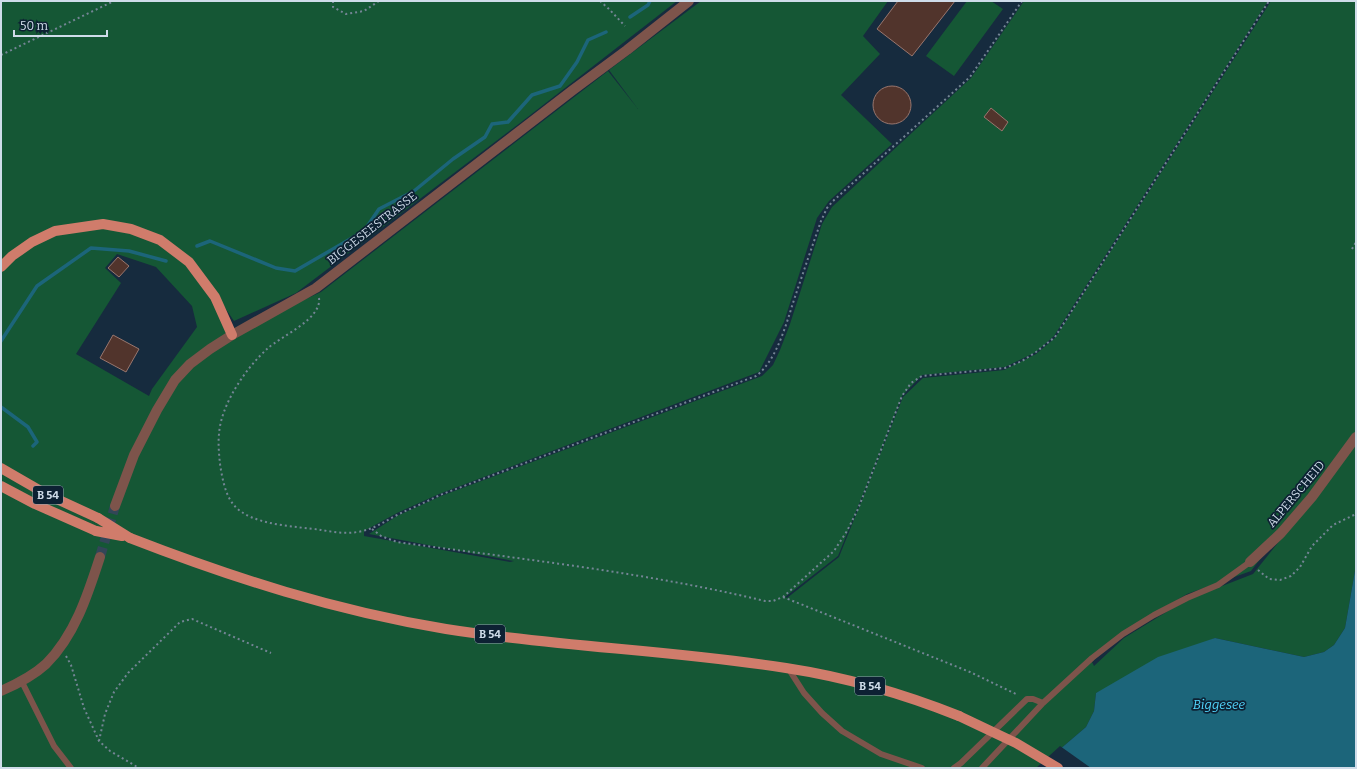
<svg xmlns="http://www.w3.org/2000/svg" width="1357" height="769" viewBox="0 0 1357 769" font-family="Bitter,serif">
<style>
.green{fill:#155735;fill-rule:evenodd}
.water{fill:#1c657a}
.pier{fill:#162b3e}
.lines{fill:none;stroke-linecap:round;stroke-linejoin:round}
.stream{stroke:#1c657a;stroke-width:3.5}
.building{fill:#51342c;stroke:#98766e}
.minor-tunnel{stroke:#324658;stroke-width:10;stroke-dasharray:10 5;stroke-linecap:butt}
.path{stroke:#748595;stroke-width:2;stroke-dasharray:2 3;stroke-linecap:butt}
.service{stroke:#7d544b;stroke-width:6}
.minor{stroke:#7d544b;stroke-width:10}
.primary{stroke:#d07c6b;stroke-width:10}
.primary-bridge{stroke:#d07c6b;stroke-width:10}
.labels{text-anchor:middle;stroke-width:3.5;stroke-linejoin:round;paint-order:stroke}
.shield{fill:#0d2133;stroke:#95a4b2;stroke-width:1}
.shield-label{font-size:11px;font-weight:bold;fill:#cfdce9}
.street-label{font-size:12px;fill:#cfdce9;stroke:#0d2133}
.water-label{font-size:13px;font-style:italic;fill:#52d6fd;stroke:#0d2133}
</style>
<rect width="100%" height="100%" fill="#162b3e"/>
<!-- green -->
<path class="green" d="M1,1H677L520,123L296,293L234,321L219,299L234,332L321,292L608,71L638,109L609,70L701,1H888L863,36L880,54L841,95L892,144L829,201L817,218L784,322L759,372L439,494L397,513L364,531V536L510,562L514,561L369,534L397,516L441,496L762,376L773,365L780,350L790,324L822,224L832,207L971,78L1024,1H1268L1054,336L1036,352L1005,367L922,375L902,396L875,465L838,556L785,597L787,598L839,557L903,397L923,378L1004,370L1036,354L1055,338L1271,1H1356V435L1251,571L1187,594L1120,634L1092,662L1094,666L1124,638L1186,600L1253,574L1314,498L1356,441V565L1345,628L1334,645L1324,652L1304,657L1215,638L1096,693L1094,711L1086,727L1038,768H1ZM117,254L156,267L192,306L197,327L152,389L149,396L76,354L121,283L105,268Z
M967,1H991L1003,9L954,76L926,56Z"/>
<!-- water -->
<path class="water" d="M1356,565V768H1038L1086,727L1094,711L1096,693L1158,657L1215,638L1304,657L1324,652L1334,645L1345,628Z"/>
<!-- pier -->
<path class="pier" d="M1060,746L1091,768H1036Z"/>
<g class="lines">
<!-- stream -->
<path class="stream" d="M630,17L648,5L650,1
M197,246L210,241L276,268L295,271L364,231L379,209L414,191L453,159L485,137L492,124L508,122L532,95L560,86L577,62L588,40L606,32
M1,341L37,286L91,248L129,251L166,261
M1,407L28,427L37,442L33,446"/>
</g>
<!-- building -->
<path class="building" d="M898,1H955L912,56L877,29Z
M873 105a19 19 0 1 1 38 0a19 19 0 1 1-38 0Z
M991,108L1008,122L1002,131L984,117Z
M118,257L129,266L119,277L108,268Z
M113,335L139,349L126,372L100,358Z"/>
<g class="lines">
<!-- minor-tunnel -->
<path class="minor-tunnel" d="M100,557L115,506"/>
<!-- path -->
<path class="path" d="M333,1V7L346,14L364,11L379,1
M600,1L609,9L625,26
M1,55L114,1
M1352,249L1356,242
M319,298C322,319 281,336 267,349C246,368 221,404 219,434C218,444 219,454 220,464C222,477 225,494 233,504C250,526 296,526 321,530C333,532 345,534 357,532C373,530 385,521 399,514C412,508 426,502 440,495L756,376C779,359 788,316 797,291C805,267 813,244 821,221L827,208L833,201L970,77L1022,1
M372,529L381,536L397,542C520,559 644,572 765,601H773L783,597L834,551L847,531L858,509L902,396L911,383L922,376L1005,368L1022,361L1036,352L1055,337L1269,1
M1258,570L1269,579L1280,580L1291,576L1300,567L1312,546L1333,525L1356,514
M783,597L970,672L1018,695
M66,656L71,665L84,708L99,741L110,751L139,768
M99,741L105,714L114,692L128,673L180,622L192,619L271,653"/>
<!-- service -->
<path class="service" d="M788,668L804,693L822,713L842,731L881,754L922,768
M22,682L54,746L71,768
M954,768L961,763L1027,699H1033L1043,703
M982,768L1043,703L1092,658L1123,634L1154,615L1187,598L1218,585L1250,562"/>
<!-- minor -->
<path class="minor" d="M115,506L134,455L157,410L175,380L190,364L210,349L232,335L316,288L573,90L627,50L689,1
M1250,562L1281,533L1312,497L1356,437
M1,691C17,684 33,676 46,664C75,635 88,594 100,557"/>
<!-- primary -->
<path class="primary" d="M1,267L12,256L32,242L55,231L103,224L131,229L160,240L189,262L215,297L232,335
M1,468L46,494L98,518
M1,486L35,504L96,531
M130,538C233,578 336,611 446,629C559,647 673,650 786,668C845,677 904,694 959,716"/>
<!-- primary-bridge -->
<path class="primary-bridge" d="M98,518L130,538
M96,531L122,536
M959,716L1016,743L1058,768"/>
</g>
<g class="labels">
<!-- shield labels -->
<g class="shield">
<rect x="33" y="486" width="30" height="18" rx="3"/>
<rect x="475" y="625" width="30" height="18" rx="3"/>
<rect x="855" y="677" width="30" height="18" rx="3"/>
</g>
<g class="shield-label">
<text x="48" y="499">B 54</text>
<text x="490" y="638">B 54</text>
<text x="870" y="690">B 54</text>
</g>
<!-- street labels -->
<g class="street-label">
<text transform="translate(372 228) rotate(-38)" y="4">BIGGESEESTRASSE</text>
<text transform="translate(1296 494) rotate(-50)" y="4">ALPERSCHEID</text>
</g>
<!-- water labels -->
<g class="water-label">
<text x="1219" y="709">Biggesee</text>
</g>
</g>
<!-- border -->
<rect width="1357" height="769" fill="none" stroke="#cfdce9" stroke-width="4"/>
<!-- scale -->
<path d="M14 30v6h93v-6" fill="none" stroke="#cfdce9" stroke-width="2"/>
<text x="20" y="30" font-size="12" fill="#cfdce9" stroke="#0d2133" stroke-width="3" paint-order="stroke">50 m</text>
</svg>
